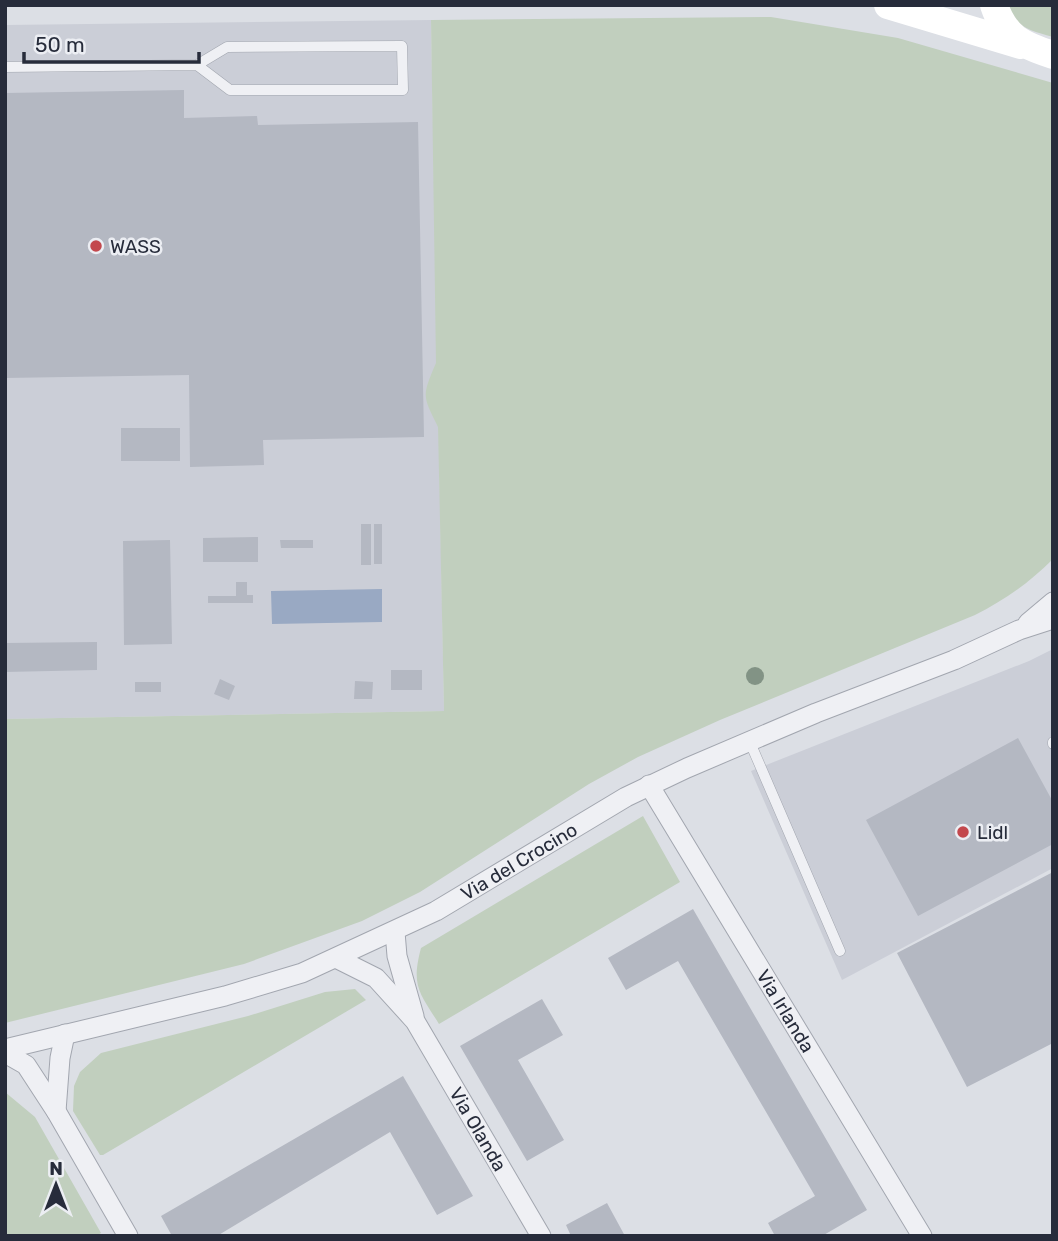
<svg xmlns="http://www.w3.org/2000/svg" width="1058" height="1241" viewBox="0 0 1058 1241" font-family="Rubik,sans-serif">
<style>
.built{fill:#cbced7}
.green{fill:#c1cfbe}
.water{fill:#99a9c3}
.building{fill:#b4b8c2}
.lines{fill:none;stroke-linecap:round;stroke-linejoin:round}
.service-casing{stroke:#a2a6af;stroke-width:11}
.minor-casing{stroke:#a2a6af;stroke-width:21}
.service{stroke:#eff0f4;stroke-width:10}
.minor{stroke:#eff0f4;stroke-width:19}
.secondary{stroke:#fff;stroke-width:28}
.tree{fill:#829385}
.poi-dot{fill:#c3484d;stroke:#eceef3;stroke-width:2.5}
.labels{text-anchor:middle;stroke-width:5;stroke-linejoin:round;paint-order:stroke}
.poi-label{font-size:19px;fill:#272c3b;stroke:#eceef3;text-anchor:start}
.street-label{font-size:19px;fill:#272c3b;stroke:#eceef3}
</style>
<rect width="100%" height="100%" fill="#dcdfe5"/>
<!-- built -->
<path class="built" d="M431,20L444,711L5,719V25Z
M1053,649V868L842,980L751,771L1029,661Z"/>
<!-- green -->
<path class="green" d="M1007,5H1053V37C1029,30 1018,29 1007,5Z
M771,17L898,38L1053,83V559C1029,583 1005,600 975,615L720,720L638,757L589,784L420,892L362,921L244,964L5,1023V719L444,711L438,427C422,395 422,396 436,363L431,20Z
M643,816L680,882L439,1024C419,992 411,986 421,948Z
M355,989L366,1000L103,1155H100L73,1111L74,1086L80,1072L101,1053L248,1016L325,992Z
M5,1092L35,1117L101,1233L96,1236H5Z"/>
<!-- water -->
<path class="water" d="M382,589V622L272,624L271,591Z"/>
<!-- building -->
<path class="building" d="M184,90V118L257,116L258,125L418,122L424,437L263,440L264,465L190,467L189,375L5,378V93Z
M121,428H180V461H121Z
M361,524H371V565H361Z
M374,524H382V564H374Z
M258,537V562H203V538Z
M170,540L172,644L124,645L123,541Z
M280,540H313V548H281Z
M236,582H247V595H253V603H208V596H236Z
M97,642V670L5,672V643Z
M391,670H422V690H391Z
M220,679L235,686L229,700L214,694Z
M355,681L373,682L372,699H354Z
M135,682H161V692H135Z
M1018,738L1053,802V844L918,916L866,820Z
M1053,872V1043L967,1087L897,953Z
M693,909L867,1210L822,1236H775L768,1223L815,1196L678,961L626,990L608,958Z
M542,999L563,1035L518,1060L564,1140L527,1161L460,1046Z
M403,1076L473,1196L437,1215L390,1132L217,1236H172L161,1216Z
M607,1203L625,1236H571L566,1225Z"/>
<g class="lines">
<defs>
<path id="service" d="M5,67L197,65L227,47L402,46L403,90H230L197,65
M749,740L840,951
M1053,742V744"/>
<g id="minor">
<path d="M1028,623L1053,602"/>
<path id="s1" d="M649,785L922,1236"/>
<path d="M395,932L397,956L414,1016"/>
<path id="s2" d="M336,958L376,978L415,1021L541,1236"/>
<path id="s3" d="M5,1049L225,996L302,973L436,911L626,797L687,768L816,713L954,660L1019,630L1053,619"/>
<path d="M5,1053L26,1065L56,1111L128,1236"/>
<path d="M56,1111L60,1058L65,1034"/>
</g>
</defs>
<!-- service casing -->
<use href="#service" class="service-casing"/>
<!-- minor casing -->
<use href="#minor" class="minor-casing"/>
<!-- service -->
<use href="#service" class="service"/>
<!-- minor -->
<use href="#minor" class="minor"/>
<!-- secondary -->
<path class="secondary" d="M888,5L1021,45
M994,5C1005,38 1022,45 1053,55"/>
</g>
<!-- trees -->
<circle class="tree" cx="755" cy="676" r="9"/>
<!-- markers -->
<g class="poi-dot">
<circle cx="96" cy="246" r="7"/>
<circle cx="963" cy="832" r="7"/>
</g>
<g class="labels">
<!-- poi labels -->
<g class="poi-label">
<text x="110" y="253">WASS</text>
<text x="977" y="839">Lidl</text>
</g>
<!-- street labels -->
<g class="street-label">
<text dy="7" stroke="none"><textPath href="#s3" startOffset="551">Via del Crocino</textPath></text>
<text dy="7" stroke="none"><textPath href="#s1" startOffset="264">Via Irlanda</textPath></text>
<text dy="7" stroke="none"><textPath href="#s2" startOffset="228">Via Olanda</textPath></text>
</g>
</g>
<!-- border -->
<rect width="1058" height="1241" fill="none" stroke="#272c3b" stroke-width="14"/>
<!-- north arrow -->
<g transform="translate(56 1185)" stroke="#eceef3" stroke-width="5" paint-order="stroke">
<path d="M0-5L12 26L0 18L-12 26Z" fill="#272c3b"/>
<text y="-10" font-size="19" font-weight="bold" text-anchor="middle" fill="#272c3b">N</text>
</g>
<!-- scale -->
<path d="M24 52v10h175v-10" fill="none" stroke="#272c3b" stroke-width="3.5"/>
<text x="35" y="52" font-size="21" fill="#272c3b" stroke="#eceef3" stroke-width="5" paint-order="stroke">50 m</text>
</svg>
